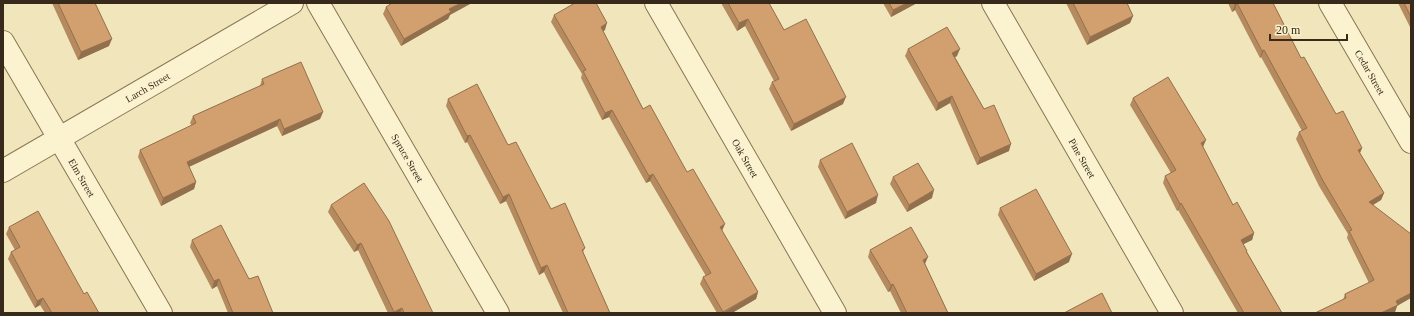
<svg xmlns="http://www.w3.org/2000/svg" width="1414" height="316" viewBox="0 0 1414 316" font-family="Georgia,serif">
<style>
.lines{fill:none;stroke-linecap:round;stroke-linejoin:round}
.minor-casing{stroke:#897554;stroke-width:24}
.minor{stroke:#fbf2cf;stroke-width:22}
.wall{fill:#b58a5f}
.shaded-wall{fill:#93704d}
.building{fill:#d2a06e;stroke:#93704d}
.labels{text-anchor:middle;stroke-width:3;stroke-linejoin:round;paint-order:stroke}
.street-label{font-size:10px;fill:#372a1a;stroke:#f8efcb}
</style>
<rect width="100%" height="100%" fill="#f1e5bb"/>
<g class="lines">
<defs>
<g id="minor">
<path id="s1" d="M318,3L498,313"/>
<path id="s2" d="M656,3L835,313"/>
<path id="s3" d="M993,3L1172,313"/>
<path id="s4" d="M1330,3L1411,142"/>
<path id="s5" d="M3,42L161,313"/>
<path id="s6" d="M3,171L292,3"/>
</g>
</defs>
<!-- minor casing -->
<use href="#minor" class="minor-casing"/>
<!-- minor -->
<use href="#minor" class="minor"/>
</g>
<!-- wall -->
<path class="wall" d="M52,3H95L109,46L78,60Z
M721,3H769L784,30L843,104L791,131L769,89L772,82L774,81L745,26L737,31Z
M883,3H917L891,17Z
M1066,3H1127L1133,16L1130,23L1087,45Z
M1228,3H1273L1301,58L1336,114L1362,148L1360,153L1384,193L1381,200L1373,205L1397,306L1395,312L1393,313H1315L1343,300L1345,294L1369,283L1347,238L1348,234L1319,186L1296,139L1299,132L1302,131L1261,57L1260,58L1235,10L1232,12Z
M1398,3H1411V29Z
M386,7L450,15L448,19L401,46L383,14Z
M554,15L605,30L603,31L643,109L687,172L758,292L756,299L732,313H717L700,284L703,277L706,276L650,181L646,183L609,117L602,120L581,78L582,74L551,22Z
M908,49L957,56L955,57L984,109L1009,151L977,165L950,103L936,111L905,56Z
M262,79L323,112L320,119L282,136L277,126L189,167L196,182L194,189L161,206L138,157L140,150L192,126L190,123L193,116L260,86Z
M1133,98L1203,147L1233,205L1254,233L1252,240L1243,244L1247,251V252L1282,313H1238L1178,210L1177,211L1163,183L1165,176L1171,173L1130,105Z
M448,99L508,145L551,209L585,248L583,252L610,313H563L544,272L539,275L506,201L500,204L467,142L465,143L446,106Z
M820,160L876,203L845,219L818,167Z
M893,177L932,198L907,212L890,184Z
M331,205L433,313H388L358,250L354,252L328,212Z
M1000,208L1069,262L1034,281L998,215Z
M9,227L84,294L99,313H45L40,305L35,308L8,259L11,252L15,250L6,234Z
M192,240L249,279L273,313H228L217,286L212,289L190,247Z
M870,250L925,264L948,313H901L890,291L888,292L868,257Z"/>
<!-- shaded-wall -->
<path class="shaded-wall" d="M461,3H472L450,15L448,19L401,46L404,39L449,9Z
M907,3H917L891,17L893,10Z
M1237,3L1235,10L1232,12L1235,5Z
M1133,16L1130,23L1087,45L1090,37Z
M748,19L745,26L737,31L739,23Z
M607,23L605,30L598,34L601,27Z
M112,39L109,46L78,60L81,52Z
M960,49L957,56L950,60L952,53Z
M1264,50L1261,57L1260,58L1262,51Z
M952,96L950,103L936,111L938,103Z
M846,97L843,104L791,131L794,124Z
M612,110L609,117L602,120L605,113Z
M323,112L320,119L282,136L284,129Z
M280,119L277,126L184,169L187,162Z
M470,135L467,142L465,143L467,136Z
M1206,140L1203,147L1198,150L1201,143Z
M1011,144L1009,151L977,165L980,158Z
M1362,148L1359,155L1358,150Z
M653,174L650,181L646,183L649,176Z
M196,182L194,189L161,206L163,198Z
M934,190L932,198L907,212L909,205Z
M1384,193L1381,200L1366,209L1369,202Z
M509,194L506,201L500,204L503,197Z
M878,195L876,203L845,219L847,212Z
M1181,203L1178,210L1177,211L1180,204Z
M725,224L722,231L720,227Z
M1254,233L1252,240L1238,247L1241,240Z
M361,243L358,250L354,252L357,245Z
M1072,254L1069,262L1034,281L1036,274Z
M928,257L925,264L920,267L923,260Z
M547,265L544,272L539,275L541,268Z
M219,279L217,286L212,289L214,281Z
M893,284L890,291L888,292L891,285Z
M758,292L756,299L732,313H723Z
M1411,293V298L1397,306L1395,312L1393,313H1381L1396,301Z
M43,298L40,305L35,308L37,301Z
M402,308L400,313H393L394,312Z"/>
<!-- building -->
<path class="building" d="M58,3H95L112,39L81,52Z
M392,3H461L449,9L451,12L404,39L386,7Z
M575,3H596L607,23L601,27L643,109L650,105L687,172L693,169L725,224L720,227L758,292L723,312L703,277L711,273L653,174L649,176L612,110L605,113L583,71L586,70L554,15Z
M728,3H769L784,30L806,19L846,97L794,124L772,82L779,79L748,19L739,23Z
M889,3H907L893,10Z
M1073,3H1127L1133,16L1090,37Z
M1234,3H1273L1301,58L1304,57L1336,114L1343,111L1362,148L1358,150L1384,193L1369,202L1411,234V293L1396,301L1398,305L1381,313H1315L1346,298L1345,294L1374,280L1349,231L1352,230L1322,179L1299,132L1307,128L1264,50L1262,51L1237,3L1235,5Z
M1404,3H1411V17Z
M947,27L960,49L952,53L984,109L994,105L1011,144L980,158L952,96L938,103L908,49Z
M301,62L323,112L284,129L280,119L187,162L196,182L163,198L140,150L196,123L193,116L264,84L262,79Z
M1168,77L1206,140L1201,143L1233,205L1237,202L1254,233L1241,240L1247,251H1246L1282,313H1244L1181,203L1180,204L1165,176L1176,170L1133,98Z
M477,84L508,145L516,142L551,209L565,203L585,248L582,250L610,313H568L547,265L541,268L509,194L503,197L470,135L467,136L448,99Z
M852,143L878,195L847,212L820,160Z
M918,163L934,190L909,205L893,177Z
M364,183L389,221L433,313H404L402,308L394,312L361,243L357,245L331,205Z
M1036,189L1072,254L1036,274L1000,208Z
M38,211L84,294L87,292L99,313H52L43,298L37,301L11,252L20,247L9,227Z
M221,225L249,279L258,276L273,313H233L219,279L214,281L192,240Z
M911,227L928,257L923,260L948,313H907L893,284L891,285L870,250Z
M1102,293L1112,313H1064Z"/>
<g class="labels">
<!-- street labels -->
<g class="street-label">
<text dy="4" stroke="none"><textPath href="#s4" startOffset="80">Cedar Street</textPath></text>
<text dy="4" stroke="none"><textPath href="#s6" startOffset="167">Larch Street</textPath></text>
<text dy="4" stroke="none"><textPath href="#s1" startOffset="179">Spruce Street</textPath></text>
<text dy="4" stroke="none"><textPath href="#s2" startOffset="179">Oak Street</textPath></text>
<text dy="4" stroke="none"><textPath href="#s3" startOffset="179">Pine Street</textPath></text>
<text dy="4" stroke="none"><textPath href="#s5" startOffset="157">Elm Street</textPath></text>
</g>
</g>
<!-- border -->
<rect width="1414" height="316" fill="none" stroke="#372a1a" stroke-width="8"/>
<!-- scale -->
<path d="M1270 34v6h77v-6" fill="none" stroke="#372a1a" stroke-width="2"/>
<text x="1276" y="34" font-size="12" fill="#372a1a" stroke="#f8efcb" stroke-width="3" paint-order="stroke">20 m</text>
</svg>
